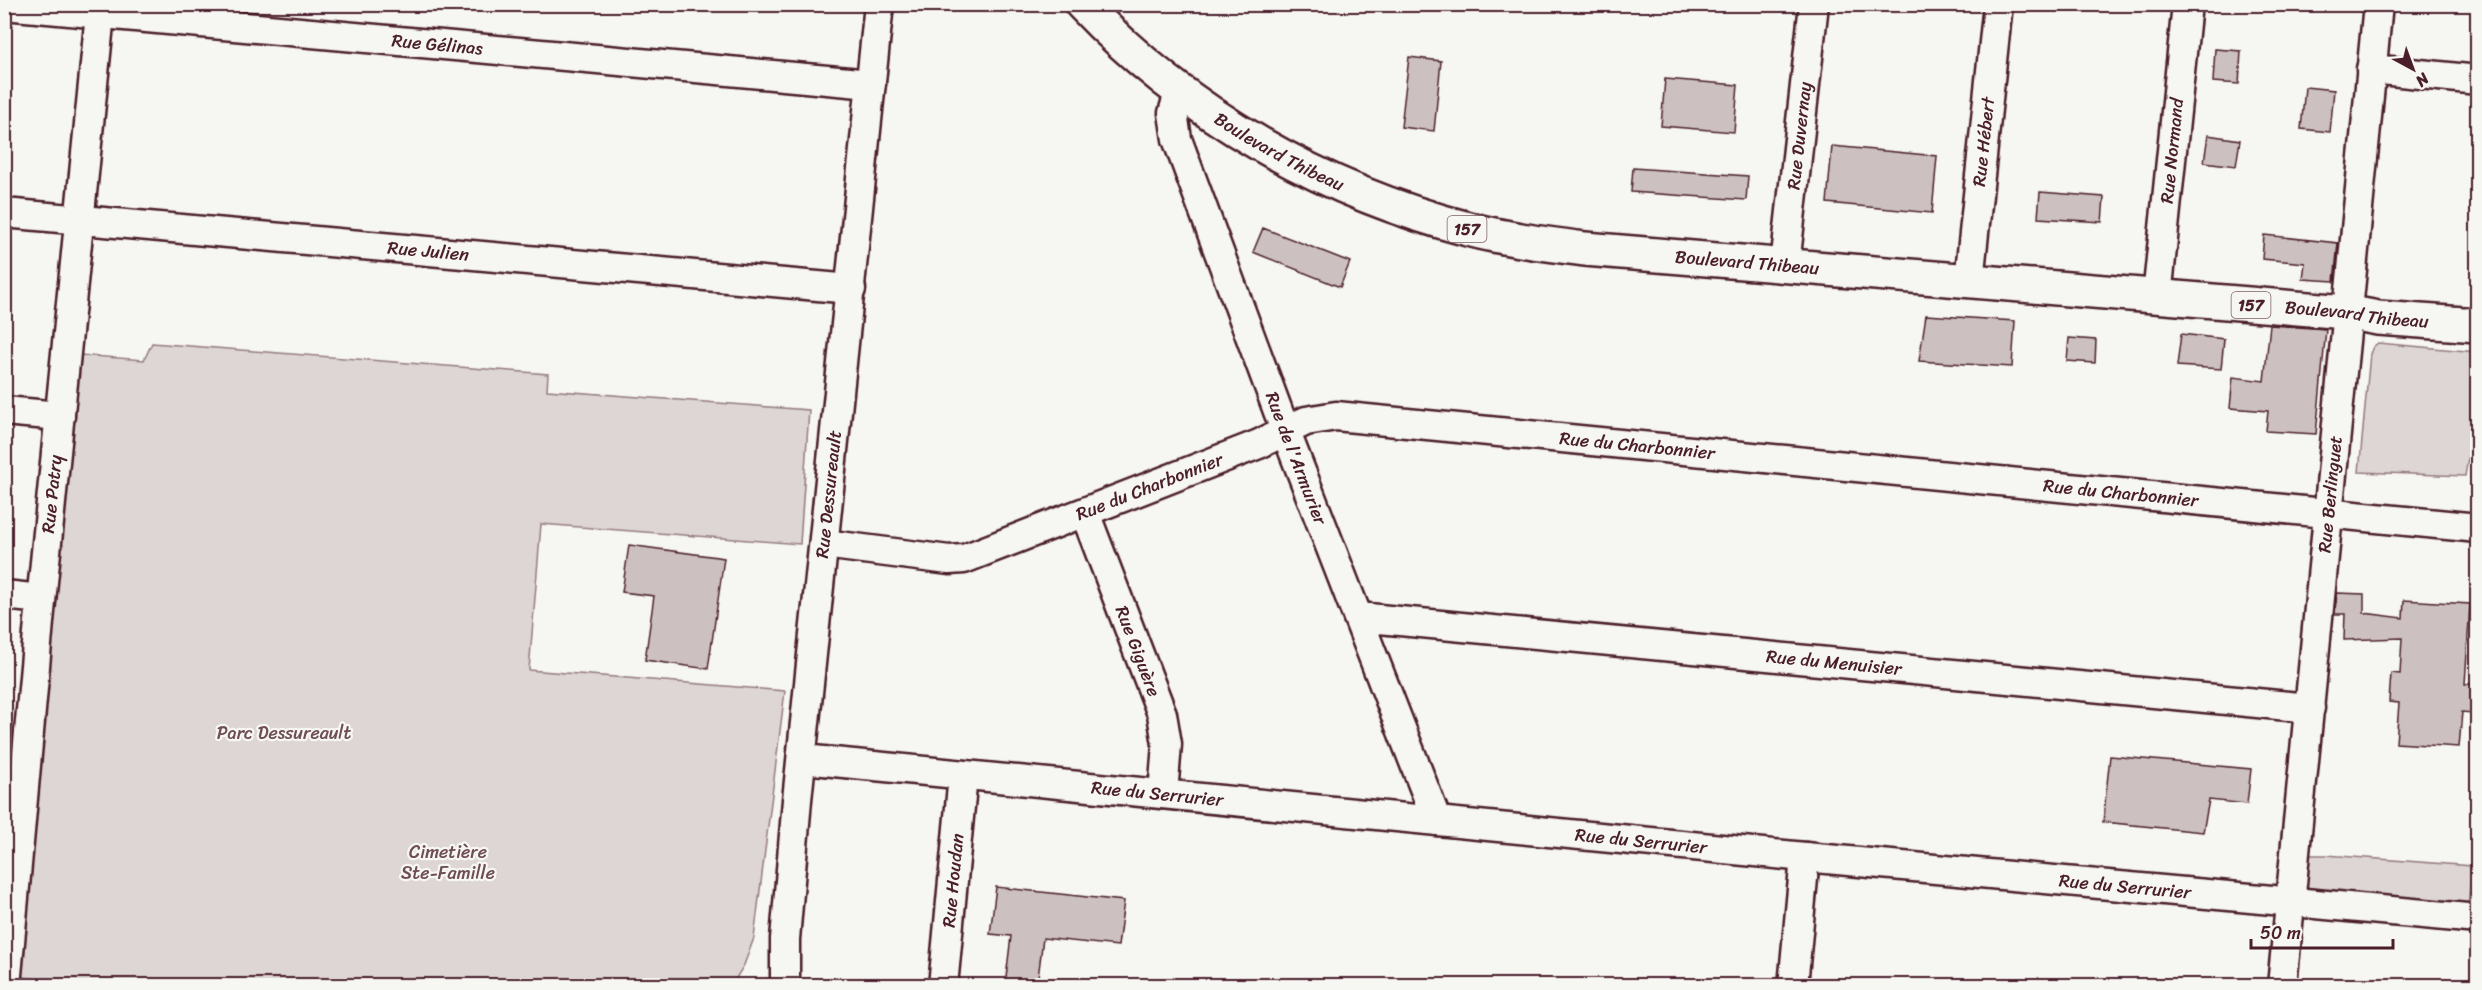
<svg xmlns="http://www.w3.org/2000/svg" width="2482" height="990" viewBox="0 0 2482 990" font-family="Sriracha,sans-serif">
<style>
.green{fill:#ddd6d5;stroke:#947a80;stroke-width:1.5}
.building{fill:#ccc1c0;stroke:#4a1f2b;stroke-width:1.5}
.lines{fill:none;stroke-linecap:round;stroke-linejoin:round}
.minor-casing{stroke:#4a1f2b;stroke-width:33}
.major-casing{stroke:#4a1f2b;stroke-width:38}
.minor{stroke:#f6f6f2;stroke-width:28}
.major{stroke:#f6f6f2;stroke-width:33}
.labels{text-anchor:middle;stroke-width:4.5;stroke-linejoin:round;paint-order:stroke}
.shield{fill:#f6f6f2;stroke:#7e6067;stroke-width:1.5}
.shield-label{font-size:16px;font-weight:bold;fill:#4a1f2b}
.street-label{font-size:18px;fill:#4a1f2b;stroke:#f6f6f2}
.park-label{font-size:18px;fill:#6f4d56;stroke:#f6f6f2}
</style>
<rect width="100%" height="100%" fill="#f6f6f2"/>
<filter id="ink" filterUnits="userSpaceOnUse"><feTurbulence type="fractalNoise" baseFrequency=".0167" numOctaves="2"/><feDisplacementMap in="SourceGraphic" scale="12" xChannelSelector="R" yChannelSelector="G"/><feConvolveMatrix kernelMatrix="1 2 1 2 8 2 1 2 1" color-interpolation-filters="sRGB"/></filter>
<g filter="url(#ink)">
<!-- green -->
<path class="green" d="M152,343L548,374L547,390L809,410L800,544L541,524L529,670L785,691L754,938L744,965L732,985L92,986L7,975L67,354L144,360Z
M2378,343L2477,352V406L2465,476L2359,472L2370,354L2373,347Z
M2284,855H2326L2472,866L2467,916L2279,896Z"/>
<!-- building -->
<path class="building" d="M2215,49L2241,51L2239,84L2213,82Z
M1409,57L1441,61L1434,131L1401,127Z
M1665,79L1738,85L1734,132L1661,126Z
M2305,87L2334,90L2330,132L2301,129Z
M2208,135L2240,140L2236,166L2204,162Z
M1832,146L1937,156L1932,213L1827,203Z
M1633,168L1748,176L1746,200L1631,192Z
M2040,192L2104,197L2102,222L2038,218Z
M1263,228L1350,262L1340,287L1253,252Z
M2264,235L2338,243L2334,281L2303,279L2305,263L2262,259Z
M1926,315L2015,321L2012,367L1919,361Z
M2270,325L2326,329L2316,434L2266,431L2268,411L2230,408L2233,377L2264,381Z
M2181,334L2224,339L2221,369L2177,366Z
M2069,338L2096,340L2095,363L2067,361Z
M629,545L724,558L708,669L645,660L654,596L622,592Z
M2337,593L2364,594V613L2403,618L2404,600L2470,604L2465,684H2474L2472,713L2462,712L2459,747L2396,743L2399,703L2389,702L2391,673L2400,674L2402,638L2344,640L2345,614H2335Z
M2110,756L2251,769L2247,804L2209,800L2203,832L2103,822Z
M996,887L1124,901L1118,946L1043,938L1037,986H1005L1011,936L990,934Z"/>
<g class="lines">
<defs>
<g id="minor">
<path id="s1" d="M4,5L871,84"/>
<path d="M2371,69L2478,80"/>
<path id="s2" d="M1179,93L1173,113L1177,139L1285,430L1437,821"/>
<path id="s3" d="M4,213L851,289"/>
<path id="s4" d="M1785,265L1814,4"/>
<path id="s5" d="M1969,281L1998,4"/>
<path id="s6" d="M2157,297L2187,4"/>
<path d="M4,411L60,416"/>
<path id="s7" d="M1085,513L1162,714L1167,744L1163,794"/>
<path id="s8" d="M824,544L949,560L964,559L1259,444L1306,421L1336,416L2478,528"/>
<path d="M4,595L41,599"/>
<path id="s9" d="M1358,617L2310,708"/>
<path id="s10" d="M803,759L1805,857L2478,919"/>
<path id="s11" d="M6,986L39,622L101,4"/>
<path id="s12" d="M785,986V939L797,800L879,4"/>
<path id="s13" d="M943,986L963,775"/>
<path d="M1793,986L1805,857"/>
<path id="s14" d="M2282,986L2378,4"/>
</g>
<g id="major">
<path id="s15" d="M1082,4C1186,114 1322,191 1468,229C1506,239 1546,244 1585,249L2346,312L2378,318L2478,325"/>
</g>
</defs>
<!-- minor casing -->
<use href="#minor" class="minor-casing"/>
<!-- major casing -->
<use href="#major" class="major-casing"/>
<!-- minor -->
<use href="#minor" class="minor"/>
<!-- major -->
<use href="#major" class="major"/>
</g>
</g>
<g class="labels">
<!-- shield labels -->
<g class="shield">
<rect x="1447.5" y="216" width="39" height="26" rx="4.5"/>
<rect x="2231.5" y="292" width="39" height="26" rx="4.5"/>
</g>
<g class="shield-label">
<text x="1467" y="235">157</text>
<text x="2251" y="311">157</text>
</g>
<!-- street labels -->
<g class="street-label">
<text dy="6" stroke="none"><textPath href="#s1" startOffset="435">Rue Gélinas</textPath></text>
<text dy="6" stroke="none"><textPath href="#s4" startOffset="130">Rue Duvernay</textPath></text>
<text dy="6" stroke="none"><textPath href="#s5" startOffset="140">Rue Hébert</textPath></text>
<text dy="6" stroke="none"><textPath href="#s15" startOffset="248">Boulevard Thibeau</textPath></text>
<text dy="6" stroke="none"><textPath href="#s6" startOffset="147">Rue Normand</textPath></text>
<text dy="6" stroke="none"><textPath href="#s3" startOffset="426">Rue Julien</textPath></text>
<text dy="6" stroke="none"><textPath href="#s15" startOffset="734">Boulevard Thibeau</textPath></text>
<text dy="6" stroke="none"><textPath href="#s15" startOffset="1346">Boulevard Thibeau</textPath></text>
<text dy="6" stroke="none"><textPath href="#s8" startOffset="843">Rue du Charbonnier</textPath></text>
<text dy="6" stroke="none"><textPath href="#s2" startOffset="388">Rue de l'Armurier</textPath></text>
<text dy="6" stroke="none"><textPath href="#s8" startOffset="340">Rue du Charbonnier</textPath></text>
<text dy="6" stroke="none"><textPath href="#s8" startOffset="1329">Rue du Charbonnier</textPath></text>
<text dy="6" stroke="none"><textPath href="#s11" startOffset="494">Rue Patry</textPath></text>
<text dy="6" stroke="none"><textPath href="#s12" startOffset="494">Rue Dessureault</textPath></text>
<text dy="6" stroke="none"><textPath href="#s14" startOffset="494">Rue Berlinguet</textPath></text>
<text dy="6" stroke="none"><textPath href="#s7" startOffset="148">Rue Giguère</textPath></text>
<text dy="6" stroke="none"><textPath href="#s9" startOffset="478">Rue du Menuisier</textPath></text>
<text dy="6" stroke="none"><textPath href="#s10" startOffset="356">Rue du Serrurier</textPath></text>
<text dy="6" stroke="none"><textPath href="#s10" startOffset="842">Rue du Serrurier</textPath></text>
<text dy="6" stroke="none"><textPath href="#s13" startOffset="106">Rue Houdan</textPath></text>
<text dy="6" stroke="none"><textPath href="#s10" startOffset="1328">Rue du Serrurier</textPath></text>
</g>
<!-- park labels -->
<g class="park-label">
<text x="284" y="739">Parc Dessureault</text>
<text x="448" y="858">Cimetière<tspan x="448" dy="21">Ste-Famille</tspan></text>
</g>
</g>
<!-- margin -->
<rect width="2482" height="990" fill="none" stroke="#f6f6f2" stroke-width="24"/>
<rect x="12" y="12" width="2458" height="966" fill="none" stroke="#4a1f2b" stroke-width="2" filter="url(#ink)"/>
<!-- north arrow -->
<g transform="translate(2413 69) rotate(139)" stroke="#f6f6f2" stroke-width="4.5" paint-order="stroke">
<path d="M0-4.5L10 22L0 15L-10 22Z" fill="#4a1f2b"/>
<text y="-9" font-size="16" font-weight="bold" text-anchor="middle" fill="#4a1f2b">N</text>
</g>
<!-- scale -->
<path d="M2251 939v9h142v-9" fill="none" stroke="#4a1f2b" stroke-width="3"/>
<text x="2260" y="939" font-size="18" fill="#4a1f2b" stroke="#f6f6f2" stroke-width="4.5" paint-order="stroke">50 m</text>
</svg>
